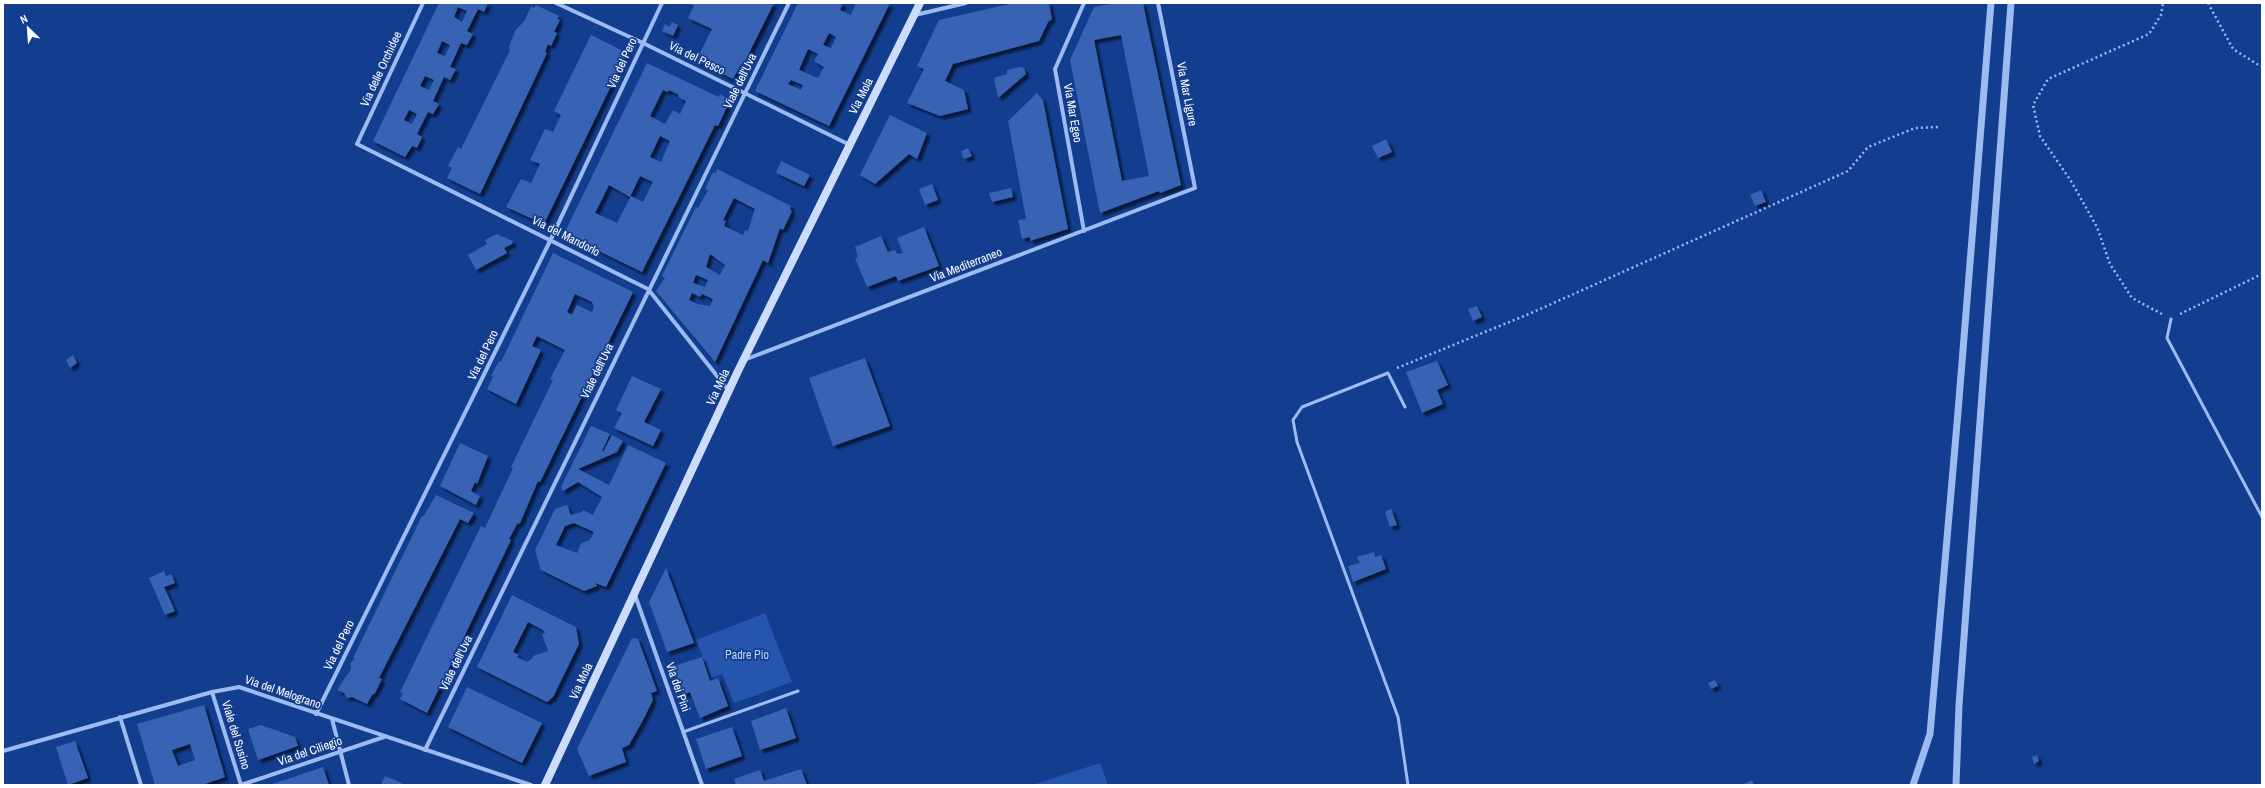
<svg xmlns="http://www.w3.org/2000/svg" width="2265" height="788" viewBox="0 0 2265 788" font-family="'Archivo Narrow',sans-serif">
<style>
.green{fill:#2555ad}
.building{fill:#3763b5;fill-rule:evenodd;filter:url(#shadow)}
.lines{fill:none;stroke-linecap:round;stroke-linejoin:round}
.path{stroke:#9ebbf1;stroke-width:2.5;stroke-dasharray:2 3;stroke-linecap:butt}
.service{stroke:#9ebbf1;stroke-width:3}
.minor{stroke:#9ebbf1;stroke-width:4}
.tertiary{stroke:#9ebbf1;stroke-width:7}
.secondary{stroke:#ccdcfb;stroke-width:8}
.labels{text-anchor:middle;stroke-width:3.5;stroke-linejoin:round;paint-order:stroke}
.street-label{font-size:12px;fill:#fff;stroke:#133d8e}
.park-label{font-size:12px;fill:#c4d8fc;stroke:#133d8e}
</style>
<defs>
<filter id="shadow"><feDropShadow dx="3.5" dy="3.5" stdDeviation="1" flood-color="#0009"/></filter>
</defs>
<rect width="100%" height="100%" fill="#133d8e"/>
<!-- green -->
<path class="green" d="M765,613L792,682L734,703L722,674L711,678L696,640Z
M1100,763L1108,785H1032Z"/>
<!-- building -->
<path class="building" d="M439,3H488L484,12L478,9L467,31L473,34L467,45L461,43L450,67L456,69L450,80L444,77L433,101L439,104L433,114L428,112L417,134L422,137L417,148L412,146L405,157L373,141ZM458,7L467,11L462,22L454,17ZM442,41L450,45L445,56L437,53ZM425,76L434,80L429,90L420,86ZM409,110L417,114L412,124L404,120Z
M687,3H774L743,65L741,64L733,79L696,61L712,29L688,18L694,6Z
M798,3H843L840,10L851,15L855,5L851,3H890L829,126L755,91ZM829,33L836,37L831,48L823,45ZM808,49L818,54L814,61L824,67L818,78L799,70ZM791,80L803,85L801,90L788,84Z
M1014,3H1049L1052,19L1048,22L1039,41L953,64L945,81L964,90L968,109L940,116L907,103L924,69L917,66L939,20Z
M1116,3H1143L1181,185L1160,193L1159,191L1100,213L1070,60L1094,7ZM1121,35L1149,176L1122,181L1094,40Z
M536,5L559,16L557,19L560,20L554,32L557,33L551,46L548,44L545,52L547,53L480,194L447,178L452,168L448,166L458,147L461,149L510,50L509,47L515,31L525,20L531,6L534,8Z
M672,22L678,25L673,36L662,31L665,24L669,27Z
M591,35L627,53L544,224L506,207L521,179L531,183L540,164L530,160L545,129L553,132L561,115L554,111Z
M647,63L719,97L720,94L730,100L718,126L715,125L642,272L564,234ZM663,90L668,92L669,90L679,95L678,97L686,101L680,114L673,110L665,124L650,116ZM660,136L670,141L661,162L650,157ZM640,176L653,182L643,202L631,196L617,223L595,213L609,185L630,197Z
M1019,67L1024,68L1026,74L998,98L994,78L1007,74V70Z
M1037,93L1043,100L1068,229L1030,241V237L1022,239L1018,220L1026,219L1008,121Z
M890,115L927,133L917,159L909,154L875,184L860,175Z
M1386,139L1392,152L1378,158L1372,146Z
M968,148L972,156L964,159L961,151Z
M781,161L810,175L804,186L776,173Z
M717,169L791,206L790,210L792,211L783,230L780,228L768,263L763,260L715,362L656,291L665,278L662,276L696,207L698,208L708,190L705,189L713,172L716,173ZM734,198L755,209L748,231L745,230L743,235L724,226L726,221L723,220ZM710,254L725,265L720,275L706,267ZM696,275L708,280L705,287L693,283ZM692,293L700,297L702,294L713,299L710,306L697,304L689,300Z
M932,184L938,200L925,205L919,189Z
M1011,188L1013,197L992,202L989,193Z
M1761,190L1766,202L1755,206L1750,195Z
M924,227L939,266L898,281L896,276L867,287L855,258L858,257L855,247L881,236L888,252L895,250L897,254L903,253L897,238Z
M497,234L513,241L512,244L504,248L507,253L476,270L468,255L487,244L485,240Z
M553,253L633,292L540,482L538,481L520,523L517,524L509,539L511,540L427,713L400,699L403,693L400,692L481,526L485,528L513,468L511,467L553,380L550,379L565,350L537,336L532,346L541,350L516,404L487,389L493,377L491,376L499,361L501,362ZM575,294L592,302L594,307L592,312L577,305L572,315L567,312Z
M1477,306L1482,317L1473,321L1468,309Z
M73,355L77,363L70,368L66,360Z
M865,358L890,426L833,446L809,378Z
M1437,361L1448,385L1437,390L1443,404L1422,413L1406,372Z
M632,376L661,389L644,422L661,430L653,446L614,428L622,413L616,410Z
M591,426L610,434L602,451L603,452L612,435L623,441L617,452L578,469L609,485L628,445L666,463L606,587L595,583L597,586L584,591L541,570L535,550L555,509L567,505L571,515L582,512L583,510L593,515L602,497L578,482L563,491L561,487ZM574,523L594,532L590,540L581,543L577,553L556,545L565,526Z
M460,443L488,456L477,484L475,482L471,491L480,496L476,505L440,486Z
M436,495L474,513L468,523L460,519L379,678L382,679L375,693L372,695L367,704L352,697L347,698L344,693L337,690L351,669L350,663L355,659L353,658L422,516H424Z
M1391,509L1397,525L1390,527L1385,512Z
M1374,552L1375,557L1381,555L1386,569L1353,582L1348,566L1360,563L1357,557Z
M666,568L694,643L667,652L649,602Z
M164,571L166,576L171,574L175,583L164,587L175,611L165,615L149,578Z
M512,595L576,627L579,644L553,697L547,702L477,667ZM528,622L543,630L545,633L542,634L548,651L533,656V658L527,662L517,657L519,655L513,652Z
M632,638L638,639L657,691L651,693L653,700L643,720L629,745L622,748L626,762L589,776L577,749Z
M702,657L710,681L718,678L728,706L700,718L690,692L683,695L674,666Z
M1715,680L1718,686L1711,689L1708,683Z
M467,687L542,723L522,763L448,727Z
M204,705L225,777L202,785H155L137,724ZM190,744L195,760L178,766L172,750Z
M786,708L796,738L760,750L751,721Z
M261,725L295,737L298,746L258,760L248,729Z
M732,727L742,756L706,769L696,739Z
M75,741L88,778L68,785L56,747Z
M2037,755L2039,761L2034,764L2032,757Z
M323,767L329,785H270Z
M801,769L807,785H736L734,779L760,770L764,781Z
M385,776L406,785H381Z
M1752,780L1754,785H1741Z"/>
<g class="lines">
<!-- path -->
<path class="path" d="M2208,3L2233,49L2260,66H2262
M2162,314L2132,298L2110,264L2097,227L2071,181L2040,136L2033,105L2048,79L2149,34L2161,15L2163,3
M2180,314L2262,274
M1397,368L1529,314L1848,171L1868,147L1915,128L1940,127"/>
<!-- service -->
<path class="service" d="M2171,319L2167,338L2262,517
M1405,407L1388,373L1302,407L1293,420L1297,442L1398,717L1408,785
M683,732L798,691"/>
<!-- minor -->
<path class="minor" d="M423,3L357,144L648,289L729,391
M556,3L643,43L850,145
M1084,3L1055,69L1084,231
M915,15L966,3
M744,360L1195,188L1158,3
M635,595L702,785
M212,692L241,785
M316,714L551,239L662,3
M120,717L141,785
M332,719L349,785
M425,750L789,3
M3,751L212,692L239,687L531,785
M241,785L384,737"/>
<!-- tertiary -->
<path class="tertiary" d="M1913,785L1930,734L1958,412L1991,3
M1956,785L1959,705L2011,3"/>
<!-- secondary -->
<path class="secondary" d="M545,785L738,371L920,3"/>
</g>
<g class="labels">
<!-- street labels -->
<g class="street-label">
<text transform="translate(697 58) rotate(26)" y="4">Via del Pesco</text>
<text transform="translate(622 63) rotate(-65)" y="4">Via del Pero</text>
<text transform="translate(381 69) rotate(-65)" y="4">Via delle Orchidee</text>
<text transform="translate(740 81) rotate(-64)" y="4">Viale dell'Uva</text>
<text transform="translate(1187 94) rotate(79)" y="4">Via Mar Ligure</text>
<text transform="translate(861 96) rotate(-63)" y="4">Via Mola</text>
<text transform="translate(1073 113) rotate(80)" y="4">Via Mar Egeo</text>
<text transform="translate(566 236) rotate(27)" y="4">Via del Mandorlo</text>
<text transform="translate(966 265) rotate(-21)" y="4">Via Mediterraneo</text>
<text transform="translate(483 355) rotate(-64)" y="4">Via del Pero</text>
<text transform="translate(597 371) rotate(-64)" y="4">Viale dell'Uva</text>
<text transform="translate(718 387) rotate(-65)" y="4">Via Mola</text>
<text transform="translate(339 645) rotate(-64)" y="4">Via del Pero</text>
<text transform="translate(456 663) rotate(-64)" y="4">Viale dell'Uva</text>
<text transform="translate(581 681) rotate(-65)" y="4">Via Mola</text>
<text transform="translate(678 687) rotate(71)" y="4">Via dei Pini</text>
<text transform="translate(283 692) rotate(19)" y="4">Via del Melograno</text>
<text transform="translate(236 735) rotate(73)" y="4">Viale del Susino</text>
<text transform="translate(310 751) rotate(-19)" y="4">Via del Ciliegio</text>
</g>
<!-- park labels -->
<g class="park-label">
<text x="747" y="659">Padre Pio</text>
</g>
</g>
<!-- border -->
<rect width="2265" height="788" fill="none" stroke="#ffffff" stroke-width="8"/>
<!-- north arrow -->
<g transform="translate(28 28) rotate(335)" stroke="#133d8e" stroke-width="3" paint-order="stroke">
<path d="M0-3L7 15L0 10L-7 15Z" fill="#ffffff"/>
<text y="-6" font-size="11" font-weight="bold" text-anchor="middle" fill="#ffffff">N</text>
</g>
</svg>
